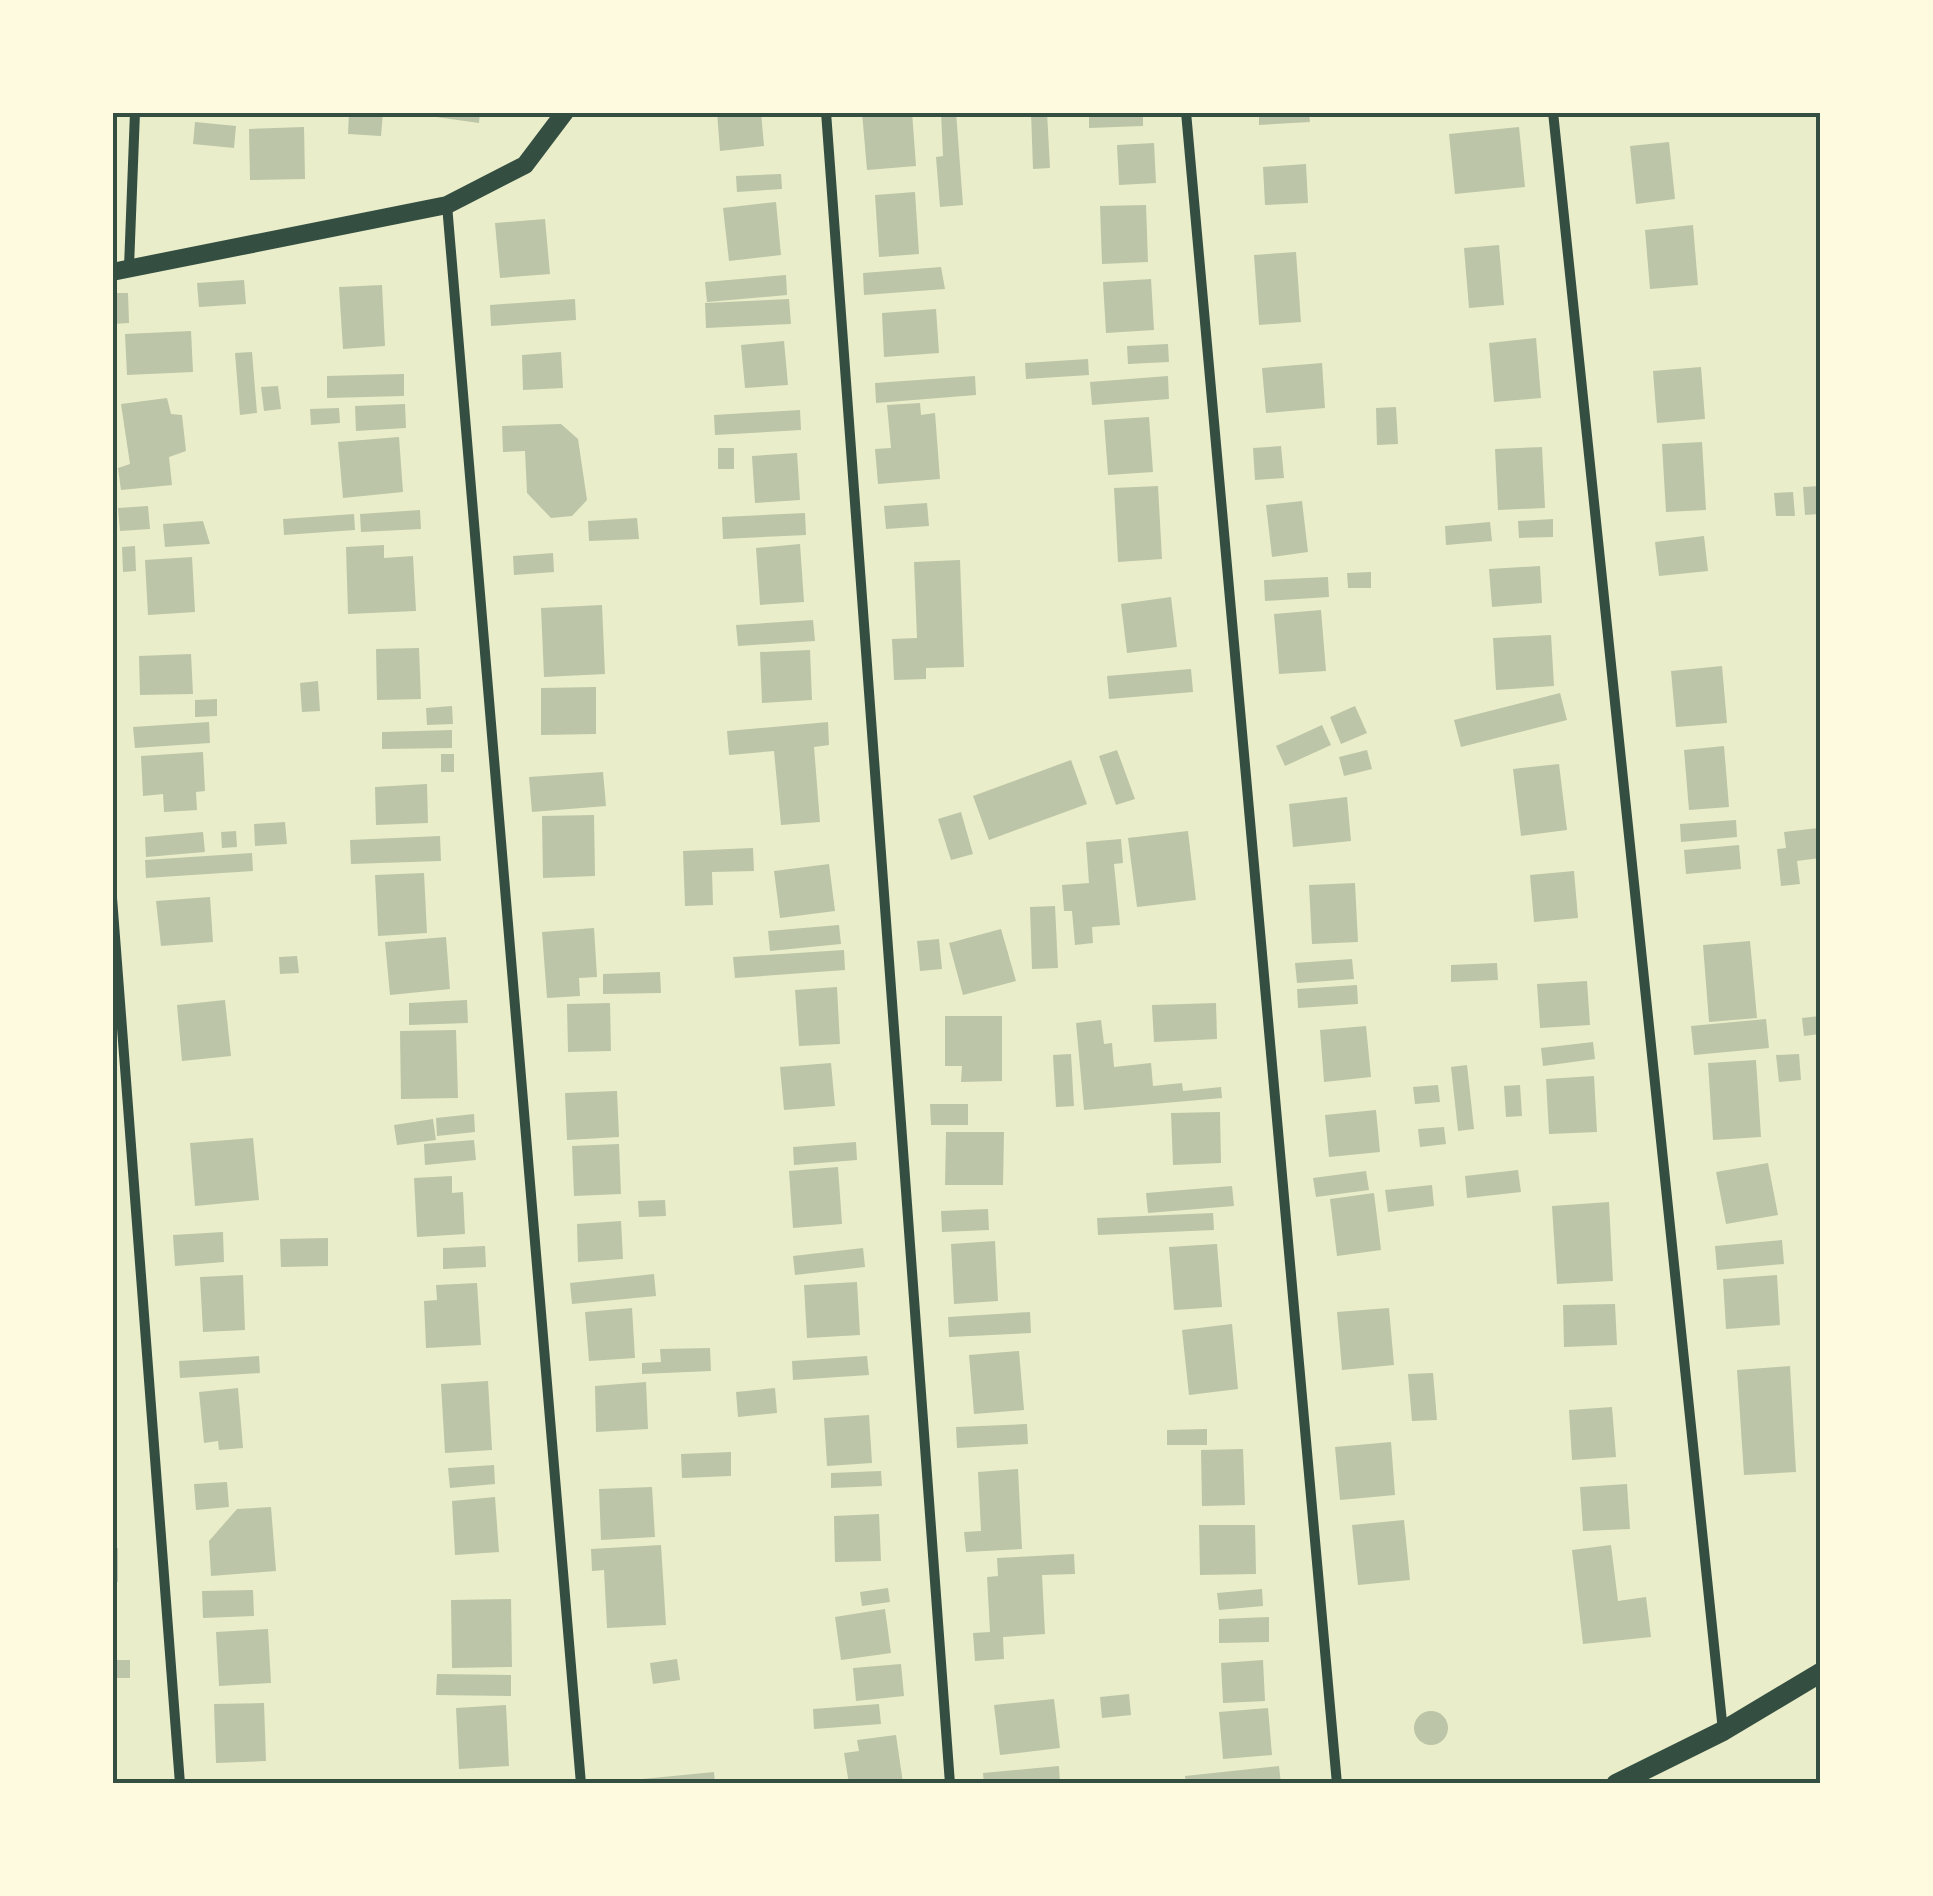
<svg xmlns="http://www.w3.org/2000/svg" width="1933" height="1896" viewBox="0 0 1933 1896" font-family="Georgia,serif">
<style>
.building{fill:#bcc5a7}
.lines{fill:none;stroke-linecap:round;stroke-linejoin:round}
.minor{stroke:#344e41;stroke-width:10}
.tertiary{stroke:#344e41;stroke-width:18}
.secondary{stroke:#344e41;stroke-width:20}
.neatline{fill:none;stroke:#344e41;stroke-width:4}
</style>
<rect width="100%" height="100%" fill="#e9edc9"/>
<!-- building -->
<path class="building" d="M349,112H383L381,136L348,134Z
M422,112H480L479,123L422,115Z
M717,112H761L764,146L720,151Z
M862,112H912L916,166L867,170Z
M941,112H956L963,205L940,207L936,157L943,156Z
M1031,112H1047L1050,168L1033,169Z
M1089,112H1143V126L1089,128Z
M1259,112H1309L1310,122L1259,125Z
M195,122L236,126L234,148L193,144Z
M304,127L305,179L250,180L249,129Z
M1519,127L1525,187L1455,194L1449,134Z
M1669,142L1675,199L1636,204L1630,146Z
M1154,143L1156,183L1119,185L1117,145Z
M1306,164L1308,203L1265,205L1263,167Z
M781,174L782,189L737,192L736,176Z
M915,192L919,254L879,257L875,195Z
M776,202L781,255L729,261L723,208Z
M1146,205L1148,262L1102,264L1100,206Z
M545,219L550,274L500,278L495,223Z
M1693,225L1698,285L1650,289L1645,230Z
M1499,245L1504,305L1469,308L1464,248Z
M1296,252L1301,322L1259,325L1254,255Z
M941,267L945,289L864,295L863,273Z
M786,275L787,295L707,302L705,282Z
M1151,279L1154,330L1106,333L1103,282Z
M244,280L246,304L199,307L197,283Z
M382,285L385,346L343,349L339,287Z
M112,293H128L129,323L112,324Z
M575,299L576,320L491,326L490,305Z
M789,299L791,324L706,328L705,303Z
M936,309L939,353L884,357L882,313Z
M191,331L193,372L127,375L125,334Z
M1536,338L1541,398L1494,402L1489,343Z
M784,341L788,385L745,388L741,345Z
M1168,344L1169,362L1128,364L1127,346Z
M252,352L257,413L240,415L235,353Z
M561,352L563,388L523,390L522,355Z
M1088,359L1089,375L1026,379L1025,363Z
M1322,363L1325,408L1266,413L1262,368Z
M1701,367L1705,419L1657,423L1653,371Z
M404,374V396L327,398V376Z
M975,376L976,395L876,403L875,383Z
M1168,376L1169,399L1092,405L1090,382Z
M278,386L281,409L264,411L261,387Z
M167,398L171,414L182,415L186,451L169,457L172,485L121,490L118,468L130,464L121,404Z
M920,403L921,415L935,413L940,479L878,484L875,449L891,448L887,405Z
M405,404L406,428L356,431L355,406Z
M1396,407L1398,444L1377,445L1376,408Z
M339,408L340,423L311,425L310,409Z
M800,410L801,430L715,435L714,415Z
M1149,417L1153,472L1108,475L1104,420Z
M561,424L578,439L587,500L572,516L551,518L527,493L525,451L503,452L502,426Z
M399,437L403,492L343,498L338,442Z
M1702,442L1706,510L1666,512L1662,444Z
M1281,446L1284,478L1255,480L1253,448Z
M1542,447L1545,508L1498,510L1495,449Z
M718,448H734V469H718Z
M797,453L800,500L755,503L752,456Z
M1158,486L1162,559L1118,562L1114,488Z
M1820,486V514L1805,515L1803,487Z
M1793,492L1795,516H1776L1774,493Z
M1302,501L1308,552L1272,557L1266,505Z
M927,503L929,526L886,529L884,506Z
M148,506L150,529L120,531L118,508Z
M420,510L421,529L361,532L360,514Z
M805,513L806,535L723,539L722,517Z
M354,514L355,530L284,535L283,519Z
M637,518L639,539L589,541L588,521Z
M1553,519V537L1519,538L1518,521Z
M203,521L210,544L165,547L163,524Z
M1490,522L1492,541L1446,545L1445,526Z
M1704,536L1708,571L1659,576L1655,542Z
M800,544L804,602L760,605L756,548Z
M384,545V558L413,556L416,611L348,614L346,547Z
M135,546L136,571L123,572L122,547Z
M553,553L554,572L514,575L513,556Z
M192,557L195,612L148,615L145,560Z
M960,560L964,667L926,668V679L894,680L892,639L917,638L914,562Z
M1540,566L1542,603L1492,607L1489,569Z
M1371,572V588H1348L1347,573Z
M1328,577L1329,597L1265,601L1264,580Z
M1171,597L1177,647L1127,653L1121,604Z
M602,605L605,674L544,677L541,608Z
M1321,610L1326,671L1279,674L1274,614Z
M813,620L815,641L738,646L736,625Z
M1551,635L1554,686L1496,690L1493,638Z
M419,648L421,699L377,700L376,649Z
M810,650L812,700L762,703L760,652Z
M191,654L193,694L140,695L139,656Z
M1722,666L1727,723L1676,727L1671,671Z
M1191,669L1193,692L1109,699L1107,676Z
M318,681L320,711L302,712L300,683Z
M596,687V734L541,735V688Z
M1560,693L1567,720L1461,747L1454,720Z
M217,699V716L195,717V700Z
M452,706L453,724L427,725L426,708Z
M1355,706L1367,733L1341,744L1330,717Z
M209,722L210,743L135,748L133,727Z
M828,722L829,745L814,747L820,822L781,825L774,751L729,755L727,731Z
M1322,725L1331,745L1285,766L1276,746Z
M452,730V748L382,749V732Z
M1724,746L1729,807L1689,810L1684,750Z
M1117,750L1135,799L1116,805L1099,756Z
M1367,750L1372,769L1344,776L1339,757Z
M203,752L205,791L196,792L197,810L164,812L163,794L143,796L141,756Z
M441,754H454V772H441Z
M1071,760L1087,804L989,840L973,796Z
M1559,764L1567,830L1521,836L1513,769Z
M603,772L606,806L532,812L529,777Z
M427,784L428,823L376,825L375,787Z
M1347,797L1351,841L1293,847L1289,804Z
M961,812L973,854L951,860L938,819Z
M594,815L595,876L543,878L542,816Z
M1736,820L1737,837L1681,842L1680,824Z
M285,822L287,844L255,846L254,824Z
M1818,828L1820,858L1797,861L1800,884L1781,886L1777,849L1786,848L1784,832Z
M236,831L237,847L222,848L221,832Z
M1188,831L1196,900L1137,907L1128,838Z
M203,832L205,852L146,857L145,837Z
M440,836L441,861L351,864L350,840Z
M1121,839L1123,863L1114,864L1120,925L1092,927L1093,943L1075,945L1072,911H1064L1062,885L1089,883L1086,842Z
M1739,845L1741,869L1686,874L1684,850Z
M753,848L754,871L712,872L713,905L685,906L683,851Z
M252,853L253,871L146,878L145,860Z
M829,864L835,911L780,918L774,871Z
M1574,871L1578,918L1534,922L1530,875Z
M424,873L427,933L378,936L375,875Z
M1355,883L1358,942L1312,944L1309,885Z
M210,897L213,942L161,946L156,901Z
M1055,906L1058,968L1032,969L1030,907Z
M839,925L841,944L770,951L768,931Z
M594,928L597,977L579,978L580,996L547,998L542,932Z
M1001,929L1016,981L963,995L949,943Z
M446,937L450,989L390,995L385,942Z
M939,939L942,969L920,971L917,941Z
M1750,941L1757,1018L1709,1022L1703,945Z
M844,950L845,970L735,978L733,957Z
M297,956L299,973L280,974L279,957Z
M1352,959L1354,979L1297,983L1295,963Z
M1497,963L1498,980L1451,982V965Z
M660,972L661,993L603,994V974Z
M1587,981L1590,1025L1540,1028L1537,984Z
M1357,985L1358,1004L1298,1008L1297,989Z
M837,987L840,1044L799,1046L795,990Z
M225,1000L231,1056L182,1061L177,1005Z
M467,1000L468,1023L409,1025V1003Z
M610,1003L611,1051L568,1052L567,1004Z
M1216,1003L1217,1039L1154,1042L1152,1005Z
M945,1016H1002V1081L961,1082L962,1066H945Z
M1820,1016V1034L1804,1036L1802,1018Z
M1766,1019L1769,1048L1694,1055L1691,1026Z
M1101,1020L1104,1044L1112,1043L1114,1067L1151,1063L1153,1086L1182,1083L1183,1091L1221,1087L1222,1098L1084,1110L1076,1023Z
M1366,1026L1371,1077L1324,1082L1320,1030Z
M456,1030L458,1098L401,1099L400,1031Z
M1593,1042L1595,1059L1543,1066L1541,1048Z
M1071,1054L1074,1106L1056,1107L1053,1055Z
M1799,1054L1801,1080L1779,1082L1776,1055Z
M1756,1060L1761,1137L1713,1140L1708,1063Z
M831,1063L835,1106L784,1110L780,1067Z
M1467,1065L1474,1129L1458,1131L1451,1067Z
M1594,1076L1597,1132L1549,1134L1546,1079Z
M1438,1085L1440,1102L1415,1104L1413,1087Z
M1520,1085L1522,1116L1506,1117L1504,1086Z
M617,1091L619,1137L567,1140L565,1093Z
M930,1104H968V1125H931Z
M1376,1110L1380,1152L1329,1157L1325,1115Z
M1220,1112L1221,1163L1173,1165L1171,1113Z
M474,1114L475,1132L437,1136L436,1118Z
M433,1119L436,1140L397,1145L394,1125Z
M1444,1127L1446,1144L1420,1147L1418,1129Z
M946,1132H1004L1003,1185H945Z
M253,1138L259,1200L195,1206L190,1143Z
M474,1140L476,1160L425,1165L424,1144Z
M856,1142L857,1160L794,1165L793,1147Z
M619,1144L621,1194L574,1196L572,1146Z
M1768,1163L1778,1215L1726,1224L1716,1172Z
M838,1167L842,1224L793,1228L789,1171Z
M1518,1170L1521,1192L1467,1198L1465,1176Z
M1366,1171L1369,1190L1316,1197L1313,1178Z
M452,1176V1193L463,1192L465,1234L417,1237L414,1178Z
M1432,1185L1434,1206L1388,1212L1385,1190Z
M1232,1186L1234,1206L1148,1213L1146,1193Z
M1374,1193L1381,1250L1337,1256L1330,1199Z
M665,1200L666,1216L639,1217L638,1201Z
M1609,1202L1613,1281L1557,1284L1552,1206Z
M988,1209L989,1230L942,1232L941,1211Z
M1213,1213L1214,1230L1098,1235L1097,1218Z
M621,1221L623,1259L578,1262L577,1224Z
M223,1232L224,1262L175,1266L173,1235Z
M328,1238V1266L281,1267L280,1239Z
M1782,1240L1784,1264L1717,1270L1715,1246Z
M995,1241L998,1301L954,1304L951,1244Z
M1217,1244L1222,1307L1174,1310L1169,1247Z
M485,1246L486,1267L443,1269V1248Z
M863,1248L865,1267L795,1275L793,1256Z
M654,1274L656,1296L572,1304L570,1283Z
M243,1275L245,1330L203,1332L200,1277Z
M1777,1275L1780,1325L1726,1329L1723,1279Z
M857,1282L860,1335L807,1338L804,1285Z
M477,1283L481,1345L426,1348L424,1301L437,1300L436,1285Z
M1615,1304L1617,1345L1564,1347L1563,1305Z
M632,1308L635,1358L589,1361L585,1312Z
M1389,1308L1394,1365L1342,1370L1337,1312Z
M1030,1312L1031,1333L949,1337L948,1317Z
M1232,1324L1238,1389L1189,1395L1182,1330Z
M710,1348L711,1371L642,1374V1363L661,1362L660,1349Z
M1019,1351L1024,1410L974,1414L969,1355Z
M259,1356L260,1373L180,1378L179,1361Z
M867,1356L869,1375L793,1380L792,1361Z
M1790,1366L1796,1472L1744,1475L1737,1370Z
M1433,1373L1437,1420L1412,1421L1408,1374Z
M488,1381L492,1450L445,1453L441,1384Z
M646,1382L648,1429L596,1432L595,1386Z
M238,1388L243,1448L219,1450L218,1441L204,1443L199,1392Z
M775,1388L777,1413L738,1417L736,1392Z
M1612,1407L1616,1457L1572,1460L1569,1410Z
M869,1415L872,1463L827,1466L824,1418Z
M1027,1424L1028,1444L957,1448L956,1427Z
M1207,1429V1445H1167V1430Z
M1391,1442L1395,1495L1340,1500L1335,1447Z
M1243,1449L1245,1505L1202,1506L1201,1450Z
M731,1452V1476L682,1478L681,1454Z
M494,1465L495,1484L450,1488L448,1468Z
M1018,1469L1022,1549L966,1552L964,1532L981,1531L978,1472Z
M881,1471L882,1486L831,1488V1473Z
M227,1482L229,1507L196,1510L194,1484Z
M1627,1484L1630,1529L1583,1531L1580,1487Z
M652,1487L655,1537L601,1540L599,1489Z
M495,1497L499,1552L455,1555L452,1501Z
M271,1507L276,1571L211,1576L209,1541L237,1509Z
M879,1514L881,1561L835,1562L834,1516Z
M1404,1520L1410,1580L1358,1585L1352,1525Z
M1199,1525H1255L1256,1574L1200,1575Z
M661,1545L666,1625L607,1628L604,1570L592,1571L591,1549Z
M1611,1545L1618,1601L1646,1597L1651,1637L1583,1644L1572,1550Z
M112,1548H118V1582L112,1581Z
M1074,1554L1075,1574L1042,1575L1045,1634L1003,1637L1004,1659L975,1661L973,1633L990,1632L987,1577L998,1576L997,1558Z
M888,1588L890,1602L862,1606L860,1592Z
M1262,1589L1263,1606L1219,1610L1217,1593Z
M253,1590L254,1616L203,1618L202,1591Z
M511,1599L512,1667L452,1668L451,1600Z
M885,1609L891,1653L841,1660L835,1617Z
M1269,1617V1642L1219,1643V1619Z
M268,1629L271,1683L219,1686L216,1632Z
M677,1659L680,1680L653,1684L650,1663Z
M112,1660H130V1678H112Z
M1263,1660L1265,1701L1223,1703L1221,1663Z
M901,1664L904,1696L856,1701L853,1668Z
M437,1674L511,1675V1696L436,1695Z
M1129,1694L1131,1715L1102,1718L1100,1697Z
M1054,1699L1060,1748L1000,1755L994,1705Z
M264,1703L266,1761L216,1763L214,1704Z
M879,1704L881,1724L814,1729L813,1709Z
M506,1705L509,1766L459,1769L456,1708Z
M1268,1708L1272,1755L1223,1759L1219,1712Z
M1414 1728a17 17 0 1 1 34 0a17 17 0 1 1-34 0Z
M896,1735L903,1783L849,1784L844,1753L859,1751L857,1740Z
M1059,1766L1060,1784H984L983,1773Z
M1279,1766L1281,1784H1186L1185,1776Z
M714,1772L715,1784H622V1781Z"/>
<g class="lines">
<!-- minor -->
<path class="minor" d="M826,112L950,1784
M1186,112L1337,1784
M1553,112L1723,1731
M447,205L581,1784
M129,267L135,112
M112,898L180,1784"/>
<!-- tertiary -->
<path class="tertiary" d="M112,272L447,205L525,165L565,112"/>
<!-- secondary -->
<path class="secondary" d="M1616,1784L1723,1731L1820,1673"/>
</g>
<!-- border -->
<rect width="1933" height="1896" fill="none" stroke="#fefae0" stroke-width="230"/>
<rect x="115" y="115" width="1703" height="1666" class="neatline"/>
</svg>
